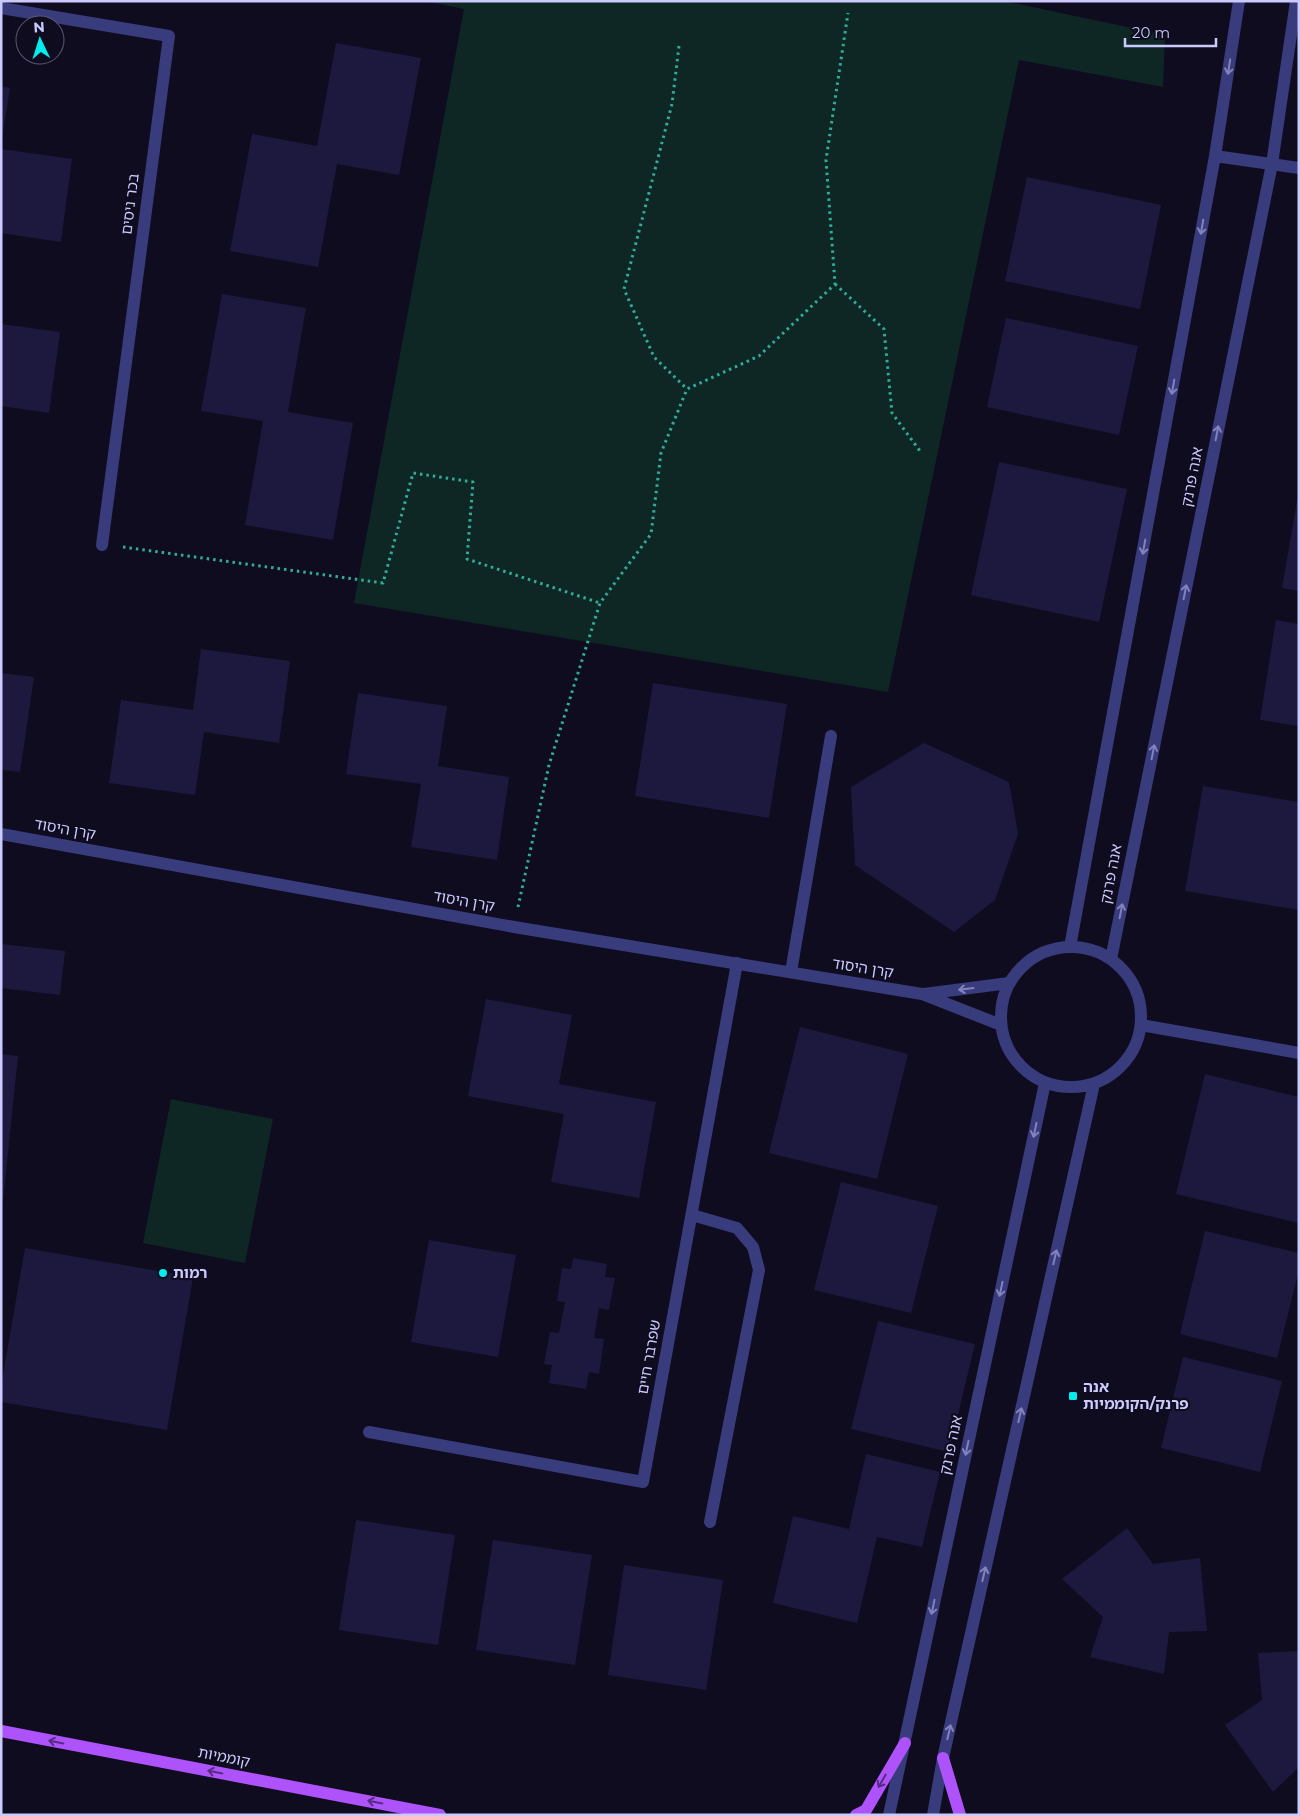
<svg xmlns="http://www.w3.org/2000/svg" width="1300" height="1816" viewBox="0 0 1300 1816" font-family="Montserrat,'Noto Sans Hebrew',sans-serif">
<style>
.green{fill:#0f2724}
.building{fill:#1d193e}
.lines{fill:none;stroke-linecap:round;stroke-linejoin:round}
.path{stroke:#2fad9a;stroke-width:3;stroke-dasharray:2.5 4;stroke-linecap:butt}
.minor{stroke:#383b7c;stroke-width:12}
.major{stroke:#ae53fc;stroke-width:12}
.oneway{stroke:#8282bd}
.oneway2{stroke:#562c82}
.poi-dot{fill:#05ecef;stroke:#0e0c1e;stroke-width:2}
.labels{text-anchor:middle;stroke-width:4.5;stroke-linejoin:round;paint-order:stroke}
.street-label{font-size:15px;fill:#cbcafe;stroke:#0e0c1e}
.poi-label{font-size:15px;font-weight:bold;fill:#cbcafe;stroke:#0e0c1e;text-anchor:start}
</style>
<rect width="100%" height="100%" fill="#0e0c1e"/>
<!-- green -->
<path class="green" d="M425,1H1004L1165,35L1163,87L1019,60L888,692L354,603L464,9Z
M171,1099L273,1119L245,1263L143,1243Z"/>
<!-- building -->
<path class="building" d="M336,43L421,58L399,175L337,164L318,267L230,251L252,134L317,146Z
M1,86L10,88L2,138H1Z
M1,149L72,159L61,242L1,233Z
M1027,177L1161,205L1140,309L1005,281Z
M222,294L306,308L288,412L353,423L333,540L245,525L263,421L201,411Z
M1006,318L1138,346L1119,435L987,407Z
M1,324L60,332L49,413L1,406Z
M999,462L1127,489L1099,622L971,595Z
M1298,495H1299V591L1282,588Z
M1276,620L1299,624V726L1260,720Z
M201,649L290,661L279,743L204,732L195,795L109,783L121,700L193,710Z
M1,673L34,677L20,772L1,770Z
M653,683L787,704L769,818L635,796Z
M358,693L447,706L438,766L509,777L497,860L411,847L421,784L346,774Z
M924,743L1009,782L1018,834L995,900L954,932L855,865L851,787Z
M1203,786L1299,802V910L1185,891Z
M1,944L65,951L60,995L1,988Z
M486,999L572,1015L559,1084L656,1102L639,1198L551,1182L564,1114L468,1096Z
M800,1027L908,1054L877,1179L769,1153Z
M1,1054L18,1056L3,1201H1Z
M1205,1074L1299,1097V1223L1176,1194Z
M841,1182L938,1206L911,1313L814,1290Z
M1205,1231L1299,1253V1270L1277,1358L1180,1334Z
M429,1240L516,1255L498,1357L411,1342Z
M25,1248L193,1277L167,1430L1,1402V1386Z
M573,1258L607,1264L605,1277L615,1278L609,1310L599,1308L594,1338L604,1339L599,1374L589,1372L586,1389L549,1383L552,1365L544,1364L550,1332L559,1333L565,1302L557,1301L562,1268L571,1269Z
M878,1321L975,1344L949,1452L851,1429Z
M1183,1357L1282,1381L1260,1472L1161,1448Z
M866,1454L940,1472L922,1547L877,1537L857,1623L773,1603L793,1516L849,1529Z
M356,1520L455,1535L438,1645L339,1630Z
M1127,1528L1153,1564L1200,1558L1207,1631L1169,1632L1164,1674L1090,1657L1103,1617L1062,1579Z
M493,1540L592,1555L575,1665L476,1650Z
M624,1565L723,1580L706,1690L608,1675Z
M1299,1651V1767L1273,1792L1225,1725L1262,1700L1258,1653Z"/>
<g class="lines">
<!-- path -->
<path class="path" d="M679,46L672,104L624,289L654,357L687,389L759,356L835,284L826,160L848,13
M835,284L884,329L892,413L920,451
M123,547L383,583L413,473L473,482L467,559L600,603
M518,907L549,765L600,603L651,534L661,453L687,389"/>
<!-- minor -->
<path class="minor" d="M1,8L169,36L102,545
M1215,156L1299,168
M1,834L514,927L922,994L1001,1025
M1070,947L1215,156L1239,1
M1001 1017a70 70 0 1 1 140 0a70 70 0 1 1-140 0Z
M1111,959L1272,164L1296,1
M791,972L831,736
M924,994L1009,983
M1141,1025L1299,1053
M692,1215L737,1228L753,1247L759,1270L710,1522
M369,1432L643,1482L737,963
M889,1815L1045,1083
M933,1815L943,1758L1094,1084"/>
<!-- major -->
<path class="major" d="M1,1731L440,1815
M943,1758L960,1815
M856,1815L866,1810L905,1743"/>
</g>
<!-- one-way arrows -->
<defs><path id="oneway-shaft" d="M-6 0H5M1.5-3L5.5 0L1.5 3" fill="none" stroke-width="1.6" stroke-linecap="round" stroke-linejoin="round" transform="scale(1.25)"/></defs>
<g class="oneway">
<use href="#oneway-shaft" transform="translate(1229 67) rotate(99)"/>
<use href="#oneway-shaft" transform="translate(1202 227) rotate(100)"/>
<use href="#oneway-shaft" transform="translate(1173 387) rotate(100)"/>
<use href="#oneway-shaft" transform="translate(1217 433) rotate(-79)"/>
<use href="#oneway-shaft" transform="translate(1144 547) rotate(100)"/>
<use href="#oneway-shaft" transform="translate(1185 592) rotate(-79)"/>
<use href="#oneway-shaft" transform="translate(1153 752) rotate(-79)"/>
<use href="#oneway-shaft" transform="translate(1121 911) rotate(-79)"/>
<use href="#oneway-shaft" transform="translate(966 989) rotate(173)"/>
<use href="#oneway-shaft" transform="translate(1035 1130) rotate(102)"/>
<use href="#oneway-shaft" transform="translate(1055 1257) rotate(-77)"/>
<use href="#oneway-shaft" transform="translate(1001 1289) rotate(102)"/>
<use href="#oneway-shaft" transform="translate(1020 1415) rotate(-77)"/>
<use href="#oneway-shaft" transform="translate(967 1448) rotate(102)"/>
<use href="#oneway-shaft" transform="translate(984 1574) rotate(-77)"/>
<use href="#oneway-shaft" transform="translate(933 1607) rotate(102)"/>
<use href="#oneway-shaft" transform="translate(949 1732) rotate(-77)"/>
</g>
<g class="oneway2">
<use href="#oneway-shaft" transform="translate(56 1742) rotate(-169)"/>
<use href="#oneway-shaft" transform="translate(215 1772) rotate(-169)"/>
<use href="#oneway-shaft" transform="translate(882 1781) rotate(120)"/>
<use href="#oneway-shaft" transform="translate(375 1802) rotate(-169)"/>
</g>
<!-- markers -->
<g class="poi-dot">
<circle cx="163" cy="1273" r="5"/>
<rect x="1068" y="1391" width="10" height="10" rx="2.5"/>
</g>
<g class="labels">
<!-- street labels -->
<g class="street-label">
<text transform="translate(130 204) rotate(-83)" y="5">בכר ניסים</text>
<text transform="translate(1192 477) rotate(-79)" y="5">אנה פרנק</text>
<text transform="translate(65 829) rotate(10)" y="5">קרן היסוד</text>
<text transform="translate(1111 874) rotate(-79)" y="5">אנה פרנק</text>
<text transform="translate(464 901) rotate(10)" y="5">קרן היסוד</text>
<text transform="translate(863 968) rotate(9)" y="5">קרן היסוד</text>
<text transform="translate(649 1357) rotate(-80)" y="5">שפרבר חיים</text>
<text transform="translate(951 1445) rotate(-78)" y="5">אנה פרנק</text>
<text transform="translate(224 1757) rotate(11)" y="5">קוממיות</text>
</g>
<!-- poi labels -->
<g class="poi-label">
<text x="173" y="1278">רמות</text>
<text x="1083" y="1392">אנה<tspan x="1083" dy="17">פרנק/הקוממיות</tspan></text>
</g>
</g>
<!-- border -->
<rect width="1300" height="1816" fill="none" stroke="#cbcafe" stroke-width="5"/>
<!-- north arrow -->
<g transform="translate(40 40) rotate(356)"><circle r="24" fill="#0e0c1e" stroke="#5a5878"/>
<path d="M0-4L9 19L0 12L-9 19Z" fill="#05ecef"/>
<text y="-8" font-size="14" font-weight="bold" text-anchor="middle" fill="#cbcafe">N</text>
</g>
<!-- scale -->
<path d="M1125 38v8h91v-8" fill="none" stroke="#cbcafe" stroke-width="2.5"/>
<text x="1132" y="38" font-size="15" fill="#cbcafe" stroke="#0e0c1e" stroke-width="4" paint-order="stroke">20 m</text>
</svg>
